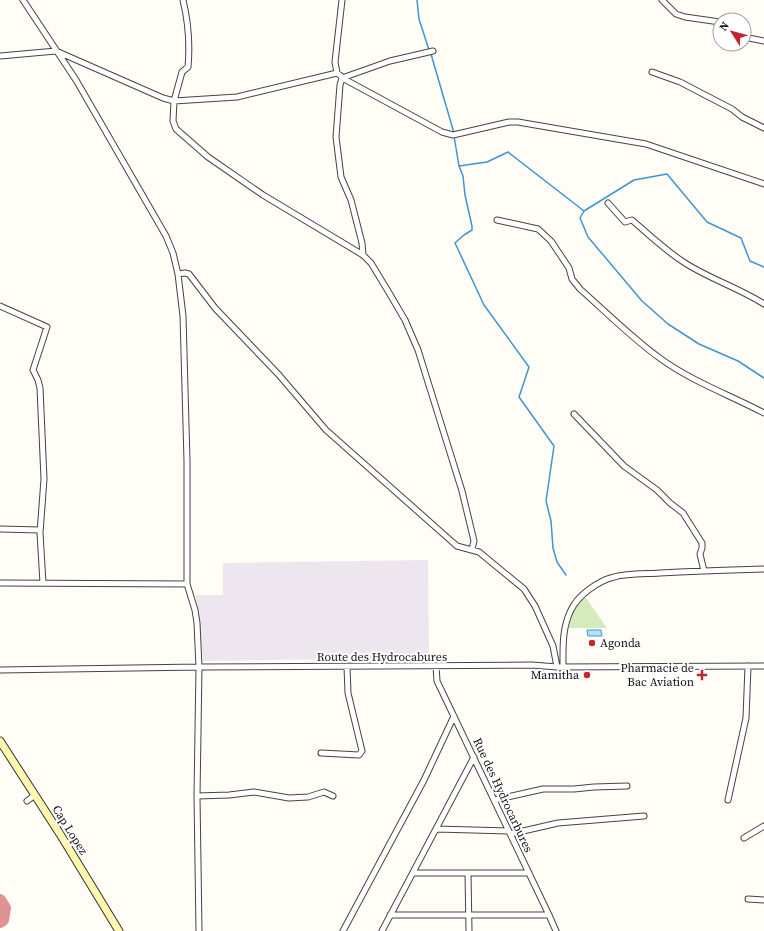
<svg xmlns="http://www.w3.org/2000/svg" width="764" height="931" viewBox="0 0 764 931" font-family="'Source Serif 4',serif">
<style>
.industrial{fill:#eee6ef}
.green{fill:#d5ebbd}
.water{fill:#b9e0f7;stroke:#3f96cf}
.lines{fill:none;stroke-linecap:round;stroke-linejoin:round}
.stream{stroke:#3f96cf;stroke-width:1.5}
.taxiway{stroke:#e29292;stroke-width:12}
.street-casing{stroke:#444;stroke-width:7}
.secondary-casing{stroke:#333;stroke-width:9}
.street{stroke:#fff;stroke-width:5}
.secondary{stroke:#fff6b0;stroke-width:7}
.poi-dot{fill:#c4262e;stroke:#fff;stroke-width:1.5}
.labels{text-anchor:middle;stroke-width:4;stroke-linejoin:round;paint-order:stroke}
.poi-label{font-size:12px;fill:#111;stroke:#fff;text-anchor:end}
.street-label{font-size:12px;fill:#111;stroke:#fff}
</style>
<rect width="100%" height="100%" fill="#fffdf5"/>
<!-- industrial -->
<path class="industrial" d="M428,560L429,658L203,661L196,595H223V563Z"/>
<!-- green -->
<path class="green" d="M583,597L586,598L607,628H569L573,609Z"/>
<!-- water -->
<path class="water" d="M587,630H601L602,636H588Z"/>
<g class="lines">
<!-- stream -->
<path class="stream" d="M417,0L419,19L429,50
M431,54L454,133
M454,136L459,166L487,162L508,152L584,211
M459,166L463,176L465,195L472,226V230L464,235L455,243L484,305L529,367L519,397L554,446L546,501L551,521L553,548L557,562L566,575
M764,267L750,261L741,238L707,222L667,174L634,180L584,211L580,218L588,237L642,301L668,324L699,344L738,361L764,378"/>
<!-- taxiway -->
<path class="taxiway" d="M0,900L5,908L3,920L0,922"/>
<defs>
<path id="street" d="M23,0L76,80L166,236L173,253L178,274L183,316L187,461V584L195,610L197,623L199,667L197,796L199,931
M183,0C188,21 190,45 188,67L182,72L174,101L173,121L176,129L208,157L263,195L363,255L371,263L388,291L405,320L418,350L462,491L474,541L472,549
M342,0L335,62L337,73L346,80L442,132L453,135L509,122H518L646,144L764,184
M662,0L676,14L685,17L720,22
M744,37L764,41
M0,56L56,51L163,98L174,101L237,97L337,73
M652,72L680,82L732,109L742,117L764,128
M608,203L625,222L632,220C649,235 666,251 685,263C710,279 739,288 764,304
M497,220L538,229L551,241L569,268L572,279L580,289C606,312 633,339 661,359C693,382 730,395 764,413
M363,255L362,243L351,200L341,177L336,137L340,85L342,78L390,61L433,51
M178,274L185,273L189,274L215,308L279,375L326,430L449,539L457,546L479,552L524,589L535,606L553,646L557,667
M0,306L47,327L33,370L38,380L40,388L44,479L40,533L43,583
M574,414L624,466L657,490L670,503L683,513L702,543V548L700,554L704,571
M0,529L40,530
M0,583L187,584
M436,666L437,681L549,915L556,931
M563,667C563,647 562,628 571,610C578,595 598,581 614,577C628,573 645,574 660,573C695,571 729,570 764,569
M0,670L199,667L532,665L557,667L764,666
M321,753L359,755L362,751L348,693L347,667
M197,796L229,795L254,792L289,798L308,797L324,792L333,796
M494,800L543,789H574L594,787L627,786
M728,800L746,718L748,666
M27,801L35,795
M436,829L509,831
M510,834L558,823L644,816
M744,838L764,826
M413,873H529
M468,873L469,931
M748,899L764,900
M390,915H549
M343,931L424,780L454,716
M382,931L474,757"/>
<path id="secondary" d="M0,741L60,834L119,931"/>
</defs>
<!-- street casing -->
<use href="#street" class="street-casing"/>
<!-- secondary casing -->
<use href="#secondary" class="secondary-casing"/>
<!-- street -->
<use href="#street" class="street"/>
<!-- secondary -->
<use href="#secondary" class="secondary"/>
</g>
<!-- markers -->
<g class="poi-dot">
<circle cx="592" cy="643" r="4"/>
<circle cx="587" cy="675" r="4"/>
<path d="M700 669h4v4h4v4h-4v4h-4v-4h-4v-4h4z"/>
</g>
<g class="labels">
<!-- poi labels -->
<g class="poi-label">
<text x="600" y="647" text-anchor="start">Agonda</text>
<text x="694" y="672">Pharmacie de<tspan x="694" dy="14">Bac Aviation</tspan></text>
<text x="579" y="679">Mamitha</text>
</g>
<!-- street labels -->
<g class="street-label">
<text x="382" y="661">Route des Hydrocabures</text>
<text transform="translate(503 795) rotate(65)" y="4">Rue des Hydrocarbures</text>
<text transform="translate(70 830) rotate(58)" y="4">Cap Lopez</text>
</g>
</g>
<!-- north arrow -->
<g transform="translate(732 32) rotate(306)"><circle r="19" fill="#ffffff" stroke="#a0a0a0"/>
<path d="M0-3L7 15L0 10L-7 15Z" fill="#c4262e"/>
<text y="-6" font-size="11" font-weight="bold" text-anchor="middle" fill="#111111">N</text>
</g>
</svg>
